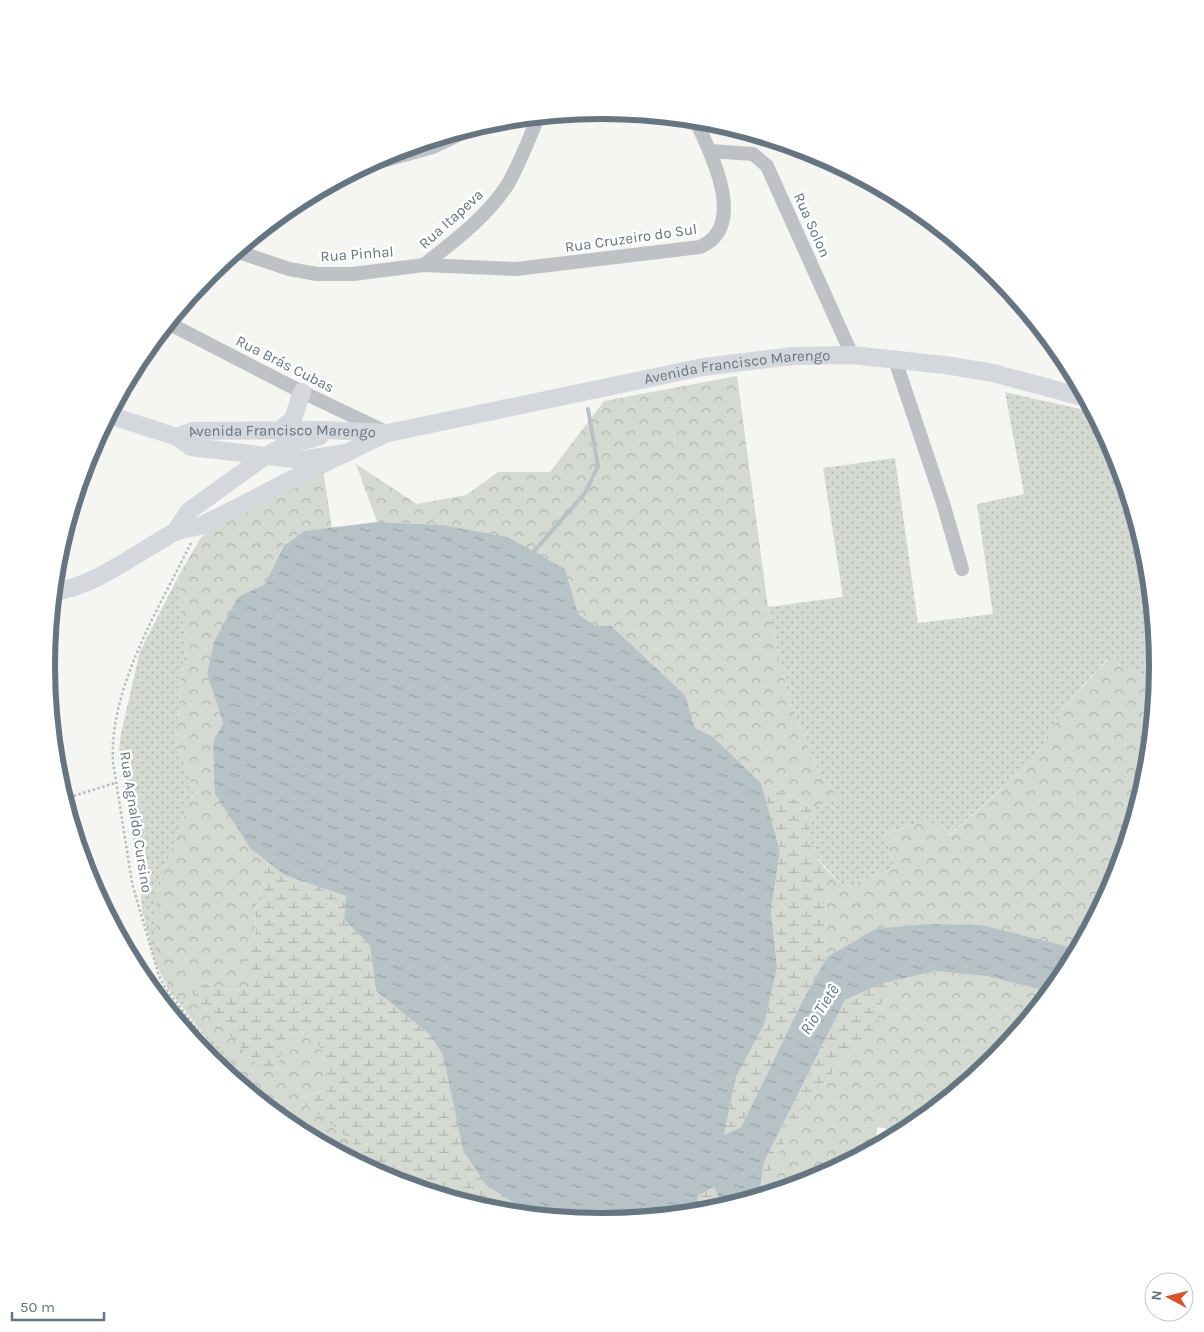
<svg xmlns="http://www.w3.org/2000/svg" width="1204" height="1332" viewBox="0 0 1204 1332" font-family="Karla,sans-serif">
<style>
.grass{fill:url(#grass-dots)}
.forest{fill:url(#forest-crowns)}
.wetland{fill:url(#wetland-marsh)}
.water{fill:url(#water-ripples)}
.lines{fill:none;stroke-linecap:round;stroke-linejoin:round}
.stream{stroke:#b6c2c6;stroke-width:4}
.path{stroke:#b8bbbd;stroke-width:2.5;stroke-dasharray:2.5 2.5;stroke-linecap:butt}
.minor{stroke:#bec2c5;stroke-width:14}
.major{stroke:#d4d8dc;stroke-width:18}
.labels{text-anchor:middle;stroke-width:5;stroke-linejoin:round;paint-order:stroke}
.street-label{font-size:15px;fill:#657581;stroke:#fff}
.water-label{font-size:16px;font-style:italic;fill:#60777f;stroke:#fff}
.rim{fill:none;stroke:#657581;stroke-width:6}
</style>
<defs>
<pattern id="grass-dots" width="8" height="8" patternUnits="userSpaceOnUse" patternTransform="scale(1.25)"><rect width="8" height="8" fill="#d4dad1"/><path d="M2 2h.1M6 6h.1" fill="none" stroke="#b0b5af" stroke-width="1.8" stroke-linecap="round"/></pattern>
<pattern id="forest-crowns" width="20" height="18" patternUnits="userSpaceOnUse" patternTransform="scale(1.25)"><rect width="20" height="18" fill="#d4dad1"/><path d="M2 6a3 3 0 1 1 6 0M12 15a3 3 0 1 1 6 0" fill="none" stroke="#b0b5af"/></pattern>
<pattern id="wetland-marsh" width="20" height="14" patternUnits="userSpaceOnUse" patternTransform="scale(1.25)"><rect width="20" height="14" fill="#d4dad1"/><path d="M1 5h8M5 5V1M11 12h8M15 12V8" fill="none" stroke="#b0b5af"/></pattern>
<pattern id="water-ripples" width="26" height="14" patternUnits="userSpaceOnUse" patternTransform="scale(1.25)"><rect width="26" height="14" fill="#b6c2c6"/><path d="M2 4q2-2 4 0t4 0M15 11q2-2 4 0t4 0" fill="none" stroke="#98a2a6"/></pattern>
</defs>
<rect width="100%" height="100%" fill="#f5f5f1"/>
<!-- grass -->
<path class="grass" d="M1005,392L1093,412L1116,454L1147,558L1158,666L1156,681L1107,659L1065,706L1033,761L948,836L928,820L884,834L895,868L844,887L814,854L808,838L814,808L838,798L816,766L788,696L768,607L843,597L823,468L895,458L918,623L993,614L977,504L1024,494Z
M178,577L186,646L180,684L177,745L194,791L157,887L240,1073L268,1108L243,1086L167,987L155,962L142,909L140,878L118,757L121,734L140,651Z"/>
<!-- forest -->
<path class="forest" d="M737,376L768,607L788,696L816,766L838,798L814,808L761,783L712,736L695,728L685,695L596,626L578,614L564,569L442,525L377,522L356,464L417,504L466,495L498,472H550L604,401Z
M323,470L332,528L304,531L284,544L265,584L238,597L207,674L223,723L213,743L251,849L269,863L255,911L256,933L246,948L257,984L248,990L215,989L197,979L276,1071L286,1037L302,1031L322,1049L324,1091L299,1098L352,1141L365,1167L293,1128L268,1108L170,986L155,962L157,887L194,791L177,745L180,684L186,646L178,577L200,539L206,532Z
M1108,659L1156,681L1147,775L1115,879L1078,949L982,925L875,929L827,957L826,869L844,887L895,868L884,834L928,820L949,836L1033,761L1065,706Z
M935,971L986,976L1050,992L995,1059L911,1128L894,1137V1130L877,1127L876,1146L814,1180L766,1194L773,1164L804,1108L845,1057L881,1029L875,1009L889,997L894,981Z"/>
<!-- wetland -->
<path class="wetland" d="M761,783L814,808L808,838L814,854L826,869L827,957L804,998L741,1127L724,1135L736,1077L764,1025L777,967L771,910L780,851Z
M269,863L284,875L346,896L344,919L370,946L376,991L430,1035L443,1055L463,1150L571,1215L583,1220L493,1211L389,1179L365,1167L352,1141L298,1098L324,1091L322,1049L302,1031L286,1037L276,1071L254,1062L185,985L197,979L215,989L248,990L257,984L244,973L246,948L256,933L255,911Z
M894,981L889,997L875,1009L882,1029L845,1057L804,1108L773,1164L766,1194L759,1196L764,1162L845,1000L881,984Z
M714,1187L723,1207L696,1213L698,1196Z"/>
<!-- water -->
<path class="water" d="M377,522L442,525L507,537L565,569L578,614L596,626H611L685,695L695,728L712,736L761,783L780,851L771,910L777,967L764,1025L736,1077L724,1135L741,1127L804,998L827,957L875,929L927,924L982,925L1078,949L1064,975L1050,992L986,976L935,971L881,984L845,1000L764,1162L759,1196L723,1207L714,1187L698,1196L696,1213L602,1222L583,1220L571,1215L519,1206L486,1185L463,1150L443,1055L430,1035L376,991L370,946L344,919L346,896L284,875L251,849L215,794L213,743L223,723L207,674L214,642L238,597L265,584L284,545L304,531Z"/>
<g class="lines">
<!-- stream -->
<path class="stream" d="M531,555L585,493L598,466L588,409"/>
<!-- path -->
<path class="path" d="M191,543C159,608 109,688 113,762L132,883L159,976L165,987L235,1080
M64,799L115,783"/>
<!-- minor -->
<path class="minor" d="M710,151L753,154L767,166L852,355
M364,166L433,147L477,126
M236,251L289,269L317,274H353L424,265L516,269L700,247C749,226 710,152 695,119
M424,265C454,241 487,217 508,184C520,163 529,139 538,117
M168,323L302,392L384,431
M895,360L943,503L962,569"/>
<!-- major -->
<g class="major">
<path d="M109,415L177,437L191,447L301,460L346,453L385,434"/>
<path d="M279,431L293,419L302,392"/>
<path id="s1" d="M177,437L193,431L325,430L388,433L703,367L793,356L852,355L945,365L993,373L1086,398"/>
<path d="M175,532L189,511L264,457L284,446L320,436"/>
<path d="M54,592C97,585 135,554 173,533C182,528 193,529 202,525C250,502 297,475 346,453"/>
</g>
</g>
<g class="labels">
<!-- street labels -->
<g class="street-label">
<text transform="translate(451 219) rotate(-42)" y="5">Rua Itapeva</text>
<text transform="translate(812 225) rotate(66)" y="5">Rua Solon</text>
<text transform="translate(631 238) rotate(-8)" y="5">Rua Cruzeiro do Sul</text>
<text transform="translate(357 254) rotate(-4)" y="5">Rua Pinhal</text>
<text transform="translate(285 364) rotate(27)" y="5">Rua Brás Cubas</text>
<text dy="5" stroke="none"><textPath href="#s1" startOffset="568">Avenida Francisco Marengo</textPath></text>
<text dy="5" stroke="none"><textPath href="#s1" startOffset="106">Avenida Francisco Marengo</textPath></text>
<text transform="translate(136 822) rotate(81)" y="5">Rua Agnaldo Cursino</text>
</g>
<!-- water labels -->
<g class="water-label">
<text transform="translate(819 1009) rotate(-56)" y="6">Rio Tietê</text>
</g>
</g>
<!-- crop -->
<path d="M0 0H1204V1332H0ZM55 666a547 547 0 1 1 1094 0a547 547 0 1 1-1094 0Z" fill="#fff" fill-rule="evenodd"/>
<path class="rim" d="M55 666a547 547 0 1 1 1094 0a547 547 0 1 1-1094 0Z"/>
<!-- north arrow -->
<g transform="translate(1169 1297) rotate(277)"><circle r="24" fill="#ffffff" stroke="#c1c8cd"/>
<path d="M0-4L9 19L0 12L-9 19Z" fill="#dd5229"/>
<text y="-8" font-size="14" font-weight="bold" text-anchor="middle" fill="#657581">N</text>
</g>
<!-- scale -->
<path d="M12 1312v8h92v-8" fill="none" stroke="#657581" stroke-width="2.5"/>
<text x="20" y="1312" font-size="15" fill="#657581" stroke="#ffffff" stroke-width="4" paint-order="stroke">50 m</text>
</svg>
